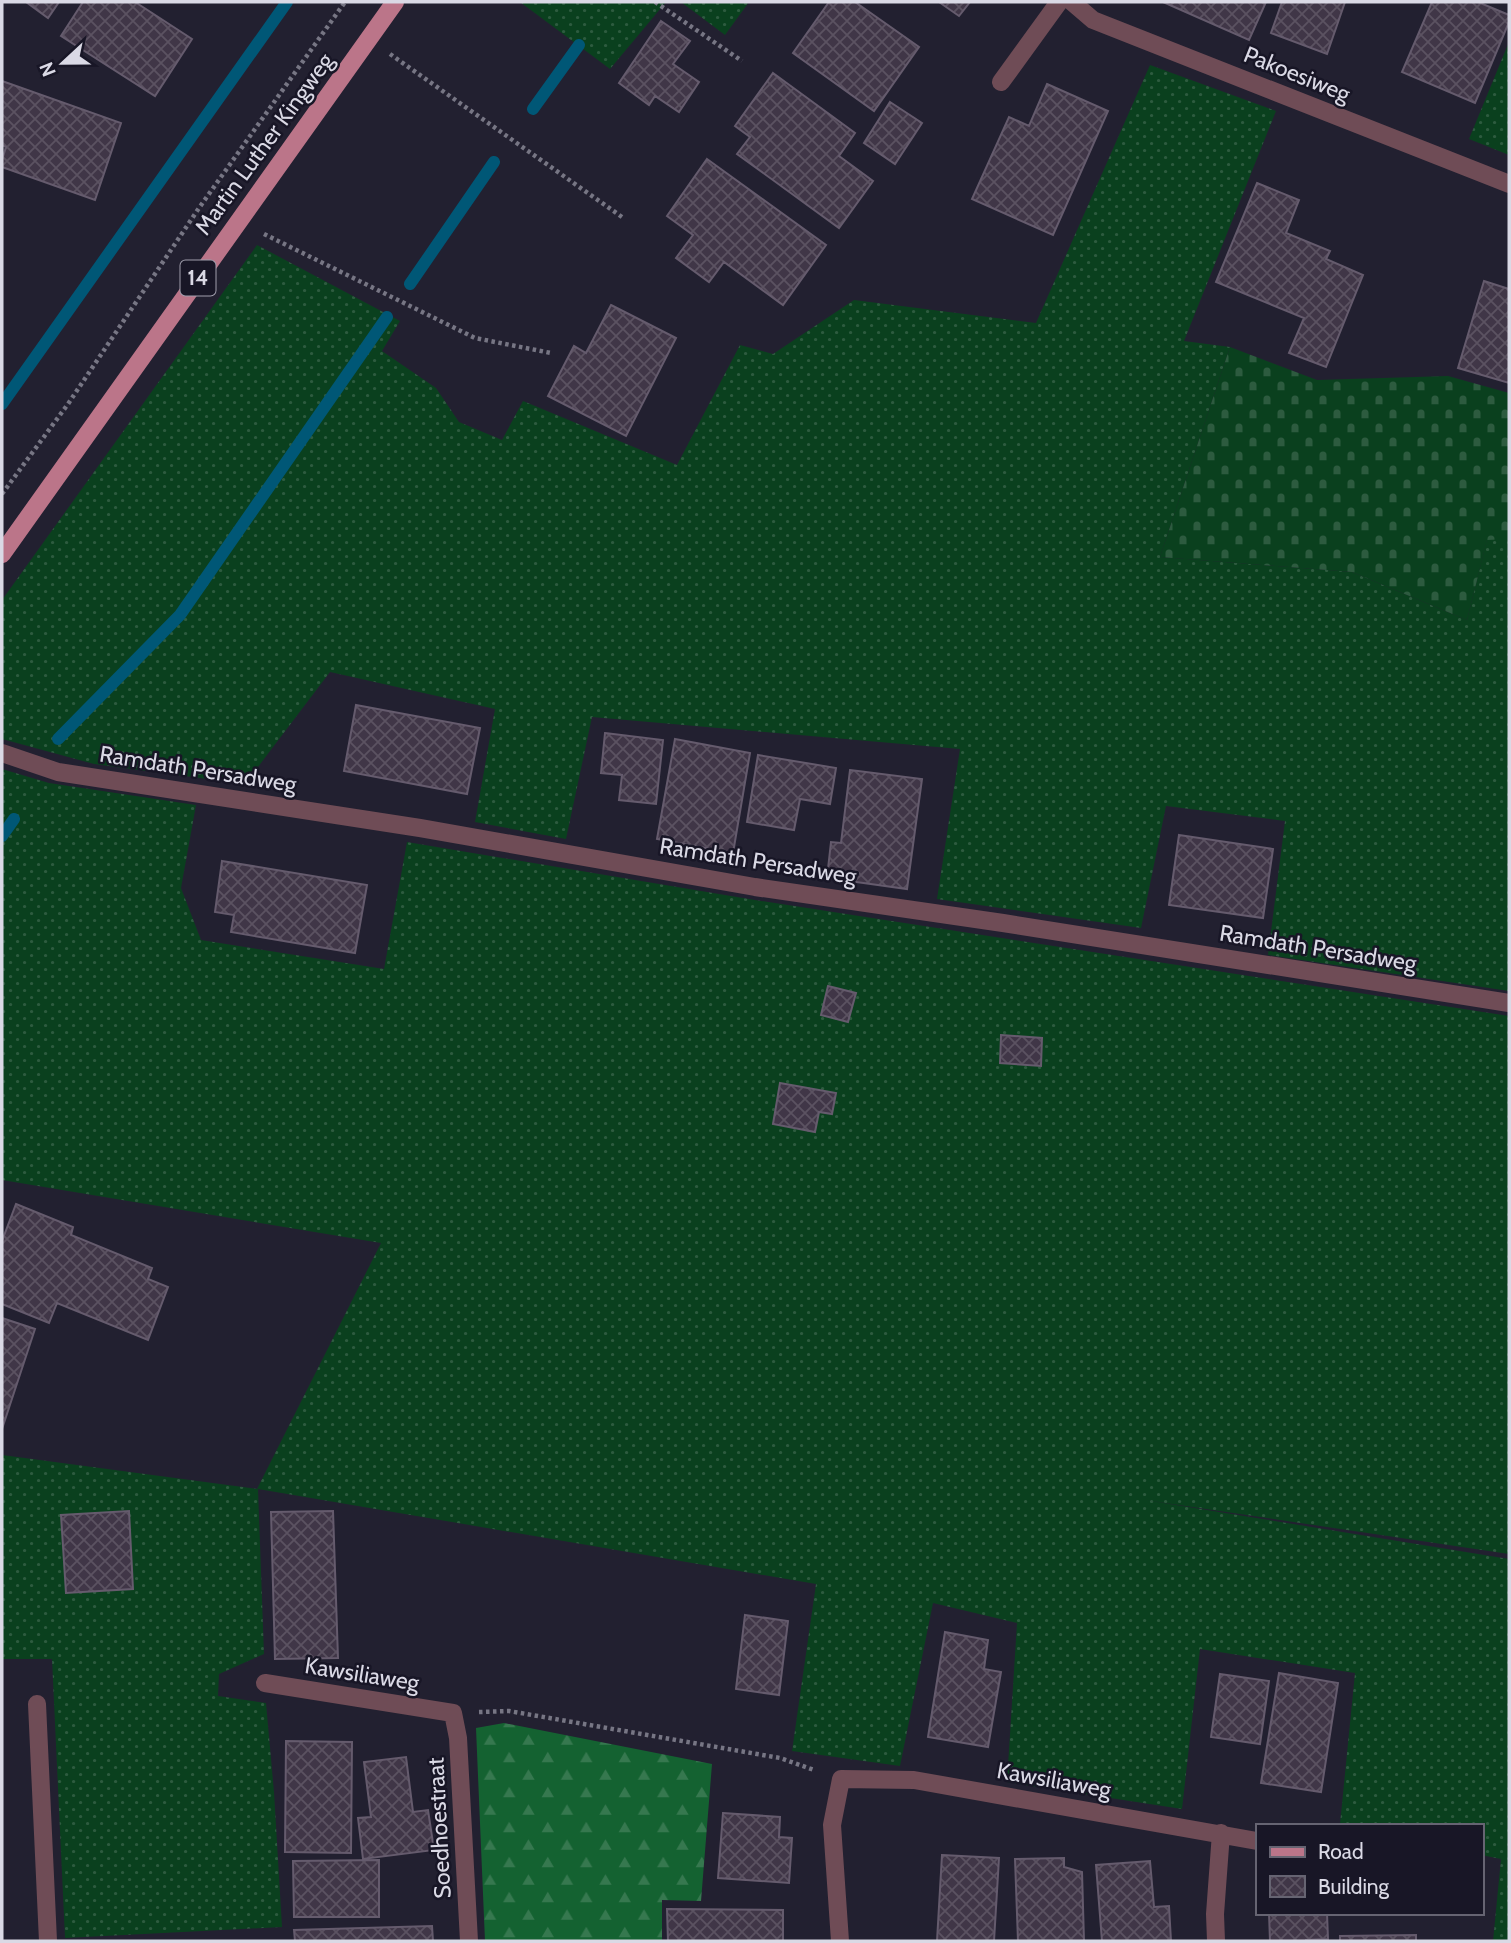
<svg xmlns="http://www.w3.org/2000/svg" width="1511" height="1943" viewBox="0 0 1511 1943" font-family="Cabin,sans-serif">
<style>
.grass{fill:url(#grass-dots)}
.forest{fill:url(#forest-firs)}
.cemetery{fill:url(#cemetery-stones)}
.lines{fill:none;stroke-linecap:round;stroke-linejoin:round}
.stream{stroke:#005776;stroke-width:12}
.building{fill:url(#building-cross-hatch);stroke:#655b6d;stroke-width:2}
.path{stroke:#777684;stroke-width:4.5;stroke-dasharray:3.5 3.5;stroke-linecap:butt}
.lane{stroke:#6f4c56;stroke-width:18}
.street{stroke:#6f4c56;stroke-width:18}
.primary{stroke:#bb7589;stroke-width:18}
.labels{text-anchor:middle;stroke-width:5;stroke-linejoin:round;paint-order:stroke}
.shield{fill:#181626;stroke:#a09eac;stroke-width:2}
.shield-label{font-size:21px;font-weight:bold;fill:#dad9e5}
.street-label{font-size:23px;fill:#dad9e5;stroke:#181626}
</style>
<defs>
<pattern id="grass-dots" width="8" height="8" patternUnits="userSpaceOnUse" patternTransform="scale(1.75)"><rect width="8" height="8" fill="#0a401e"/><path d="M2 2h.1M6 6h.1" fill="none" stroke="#2d5b3f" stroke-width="1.8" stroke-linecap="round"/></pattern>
<pattern id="forest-firs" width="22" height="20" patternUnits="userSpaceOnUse" patternTransform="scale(1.75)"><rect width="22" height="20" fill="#146231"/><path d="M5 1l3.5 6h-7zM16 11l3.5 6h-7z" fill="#36784f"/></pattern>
<pattern id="cemetery-stones" width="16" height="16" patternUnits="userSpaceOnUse" patternTransform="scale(1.75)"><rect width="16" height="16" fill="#0a401e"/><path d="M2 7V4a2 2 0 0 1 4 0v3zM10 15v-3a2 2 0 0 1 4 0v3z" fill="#2d5b3f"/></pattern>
<pattern id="building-cross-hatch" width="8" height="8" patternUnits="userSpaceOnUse" patternTransform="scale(1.75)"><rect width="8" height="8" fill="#403647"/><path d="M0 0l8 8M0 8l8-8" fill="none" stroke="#5b5261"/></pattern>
</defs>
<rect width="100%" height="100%" fill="#222030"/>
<!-- grass -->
<path class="grass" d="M520,2H666L610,69Z
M681,2H749L725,35Z
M1509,42V155L1469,139Z
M1150,65L1276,111L1184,341L1230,347L1160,557L1352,572L1467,620L1487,539H1509V991L1268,955L1285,821L1166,806L1141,928L937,899L960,749L592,717L566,839L475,822L495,709L330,672L245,784L94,764L2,739V600L257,245L400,321L382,351L436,388L459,422L502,440L523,401L677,465L740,345L773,354L854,300L1036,323Z
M2,769L49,783L196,805L181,888L201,940L384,969L407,842L755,900L1509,1016V1554L1145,1500L1509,1559V1941H1493L1501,1859L1481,1855V1826L1340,1824L1355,1673L1200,1649L1182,1809L1007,1782L1017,1623L933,1603L900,1766L792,1751L816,1584L258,1489L264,1654L219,1674L218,1696L266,1703L274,1792L282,1927L65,1938L52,1659H2V1455L257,1489L381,1243L2,1180Z"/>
<!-- forest -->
<path class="forest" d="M504,1723L712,1764L701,1901L662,1900V1941H485L476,1728Z"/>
<!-- cemetery -->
<path class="cemetery" d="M1230,347L1317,380L1448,376L1509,393V539L1487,540L1467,620L1352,572L1160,557Z"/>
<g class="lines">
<!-- stream -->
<path class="stream" d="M533,109L579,45
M410,284L494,162
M2,404L287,2
M58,739L180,615L387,317
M2,836L14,819"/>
</g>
<!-- building -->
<path class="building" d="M26,2H59L48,18Z
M83,2H135L192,39L155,96L61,36Z
M829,2H855L919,47L874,111L793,53Z
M939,2H970L959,16Z
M1163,2H1266L1249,40Z
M1282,2H1345L1327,54L1271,33Z
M1432,2H1478L1509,15V22L1475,103L1402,72Z
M661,21L690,41L673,64L699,82L679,112L655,96L649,105L619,83Z
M773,73L855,133L839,156L873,181L839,228L737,154L750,137L735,126Z
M2,81L121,123L95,200L2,167V160L6,147L2,145Z
M1047,84L1108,111L1053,235L972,199L1009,117L1029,126Z
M890,102L922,123L895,164L864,143Z
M707,159L826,245L783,305L724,262L709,282L676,258L693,235L667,216Z
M1257,183L1299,200L1286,233L1330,251L1326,259L1363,275L1326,367L1289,353L1304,318L1216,282Z
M1484,281L1509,289V383L1458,368Z
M611,305L676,338L626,436L548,396L574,346L586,353Z
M356,705L480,728L467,794L344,771Z
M605,733L663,740L656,804L619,800L622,775L601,773Z
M675,739L750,753L733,853L657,839Z
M758,755L836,768L830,804L800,799L794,830L747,822Z
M850,770L922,779L907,889L827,878L831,842L841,843Z
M1179,835L1273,849L1263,918L1169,905Z
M222,861L367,885L355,953L231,932L234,915L215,912Z
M828,986L856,993L848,1022L821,1015Z
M1001,1035L1042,1038L1041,1066L1000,1063Z
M780,1083L836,1093L832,1114L819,1112L815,1132L773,1124Z
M16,1204L73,1227L71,1235L152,1268L148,1279L168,1287L148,1340L57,1303L49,1323L2,1304V1241Z
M2,1318L35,1329L2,1429Z
M129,1511L133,1589L66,1593L61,1515Z
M333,1511L338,1658L275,1659L271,1512Z
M745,1615L788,1621L779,1695L736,1689Z
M945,1632L988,1640L984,1669L1001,1672L988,1747L928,1737Z
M1279,1673L1338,1683L1321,1792L1261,1783Z
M1220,1674L1269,1681L1260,1744L1211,1737Z
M286,1741L352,1742L351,1853L285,1852Z
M406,1757L413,1812L428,1810L434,1850L363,1859L358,1818L371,1817L364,1762Z
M723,1813L780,1817L779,1837L792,1838L789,1883L718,1878Z
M942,1855L999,1858L994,1941H937Z
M1064,1858V1867L1082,1872L1084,1941H1018L1015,1859Z
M379,1860V1917H294L293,1861Z
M1150,1861L1154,1907L1169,1906L1171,1941H1102L1096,1865Z
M667,1909L783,1910V1941H668Z
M1269,1913H1327L1328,1939L1306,1940V1941H1270Z
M432,1926L433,1941H295L294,1930Z
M1416,1935V1941H1340V1936Z"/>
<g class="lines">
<!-- path -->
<path class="path" d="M655,2L742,61
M390,54L622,217
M264,234L475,338L551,353
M2,494L68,404L199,208L345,2
M479,1712L509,1711L780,1758L814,1770"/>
<!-- lane -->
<path class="lane" d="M37,1704L48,1941"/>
<!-- street -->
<path class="street" d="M1072,2L1093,20L1509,184
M1001,82L1059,2
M2,753L58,772L420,828L755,887L1003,923L1509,1003
M265,1683L453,1713L458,1738L469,1941
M840,1941L832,1825L841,1779L914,1780L1257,1841
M1216,1941L1215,1914L1221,1833"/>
<!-- primary -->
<path class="primary" d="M2,554L395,2"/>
</g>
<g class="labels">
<!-- shield labels -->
<rect class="shield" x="180.5" y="260.5" width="35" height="35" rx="5"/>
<g class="shield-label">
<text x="198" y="285">14</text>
</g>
<!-- street labels -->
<g class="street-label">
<text transform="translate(1297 74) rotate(22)" y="8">Pakoesiweg</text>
<text transform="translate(264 144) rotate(-54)" y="8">Martin Luther Kingweg</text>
<text transform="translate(198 769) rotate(9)" y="8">Ramdath Persadweg</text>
<text transform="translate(758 861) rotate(9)" y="8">Ramdath Persadweg</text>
<text transform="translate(1318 948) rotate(9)" y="8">Ramdath Persadweg</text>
<text transform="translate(362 1674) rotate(9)" y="8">Kawsiliaweg</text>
<text transform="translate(1054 1780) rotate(10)" y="8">Kawsiliaweg</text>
<text transform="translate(439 1828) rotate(-93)" y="8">Soedhoestraat</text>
</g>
</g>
<!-- border -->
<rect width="1511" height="1943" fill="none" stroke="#dad9e5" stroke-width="7"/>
<!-- legend -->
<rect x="1256" y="1824" width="228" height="91" fill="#181626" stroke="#666472" stroke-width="2"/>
<rect x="1270" y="1847" width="35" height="10" fill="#bb7589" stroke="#666472" stroke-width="2"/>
<text x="1318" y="1859" font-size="21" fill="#dad9e5">Road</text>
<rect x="1270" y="1876" width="35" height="21" fill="url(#building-cross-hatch)" stroke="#666472" stroke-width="2"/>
<text x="1318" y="1894" font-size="21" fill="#dad9e5">Building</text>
<!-- north arrow -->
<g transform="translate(63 63) rotate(248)" stroke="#181626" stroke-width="5" paint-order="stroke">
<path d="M0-5L12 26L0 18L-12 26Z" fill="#dad9e5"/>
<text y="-10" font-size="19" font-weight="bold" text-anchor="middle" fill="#dad9e5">N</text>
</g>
</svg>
